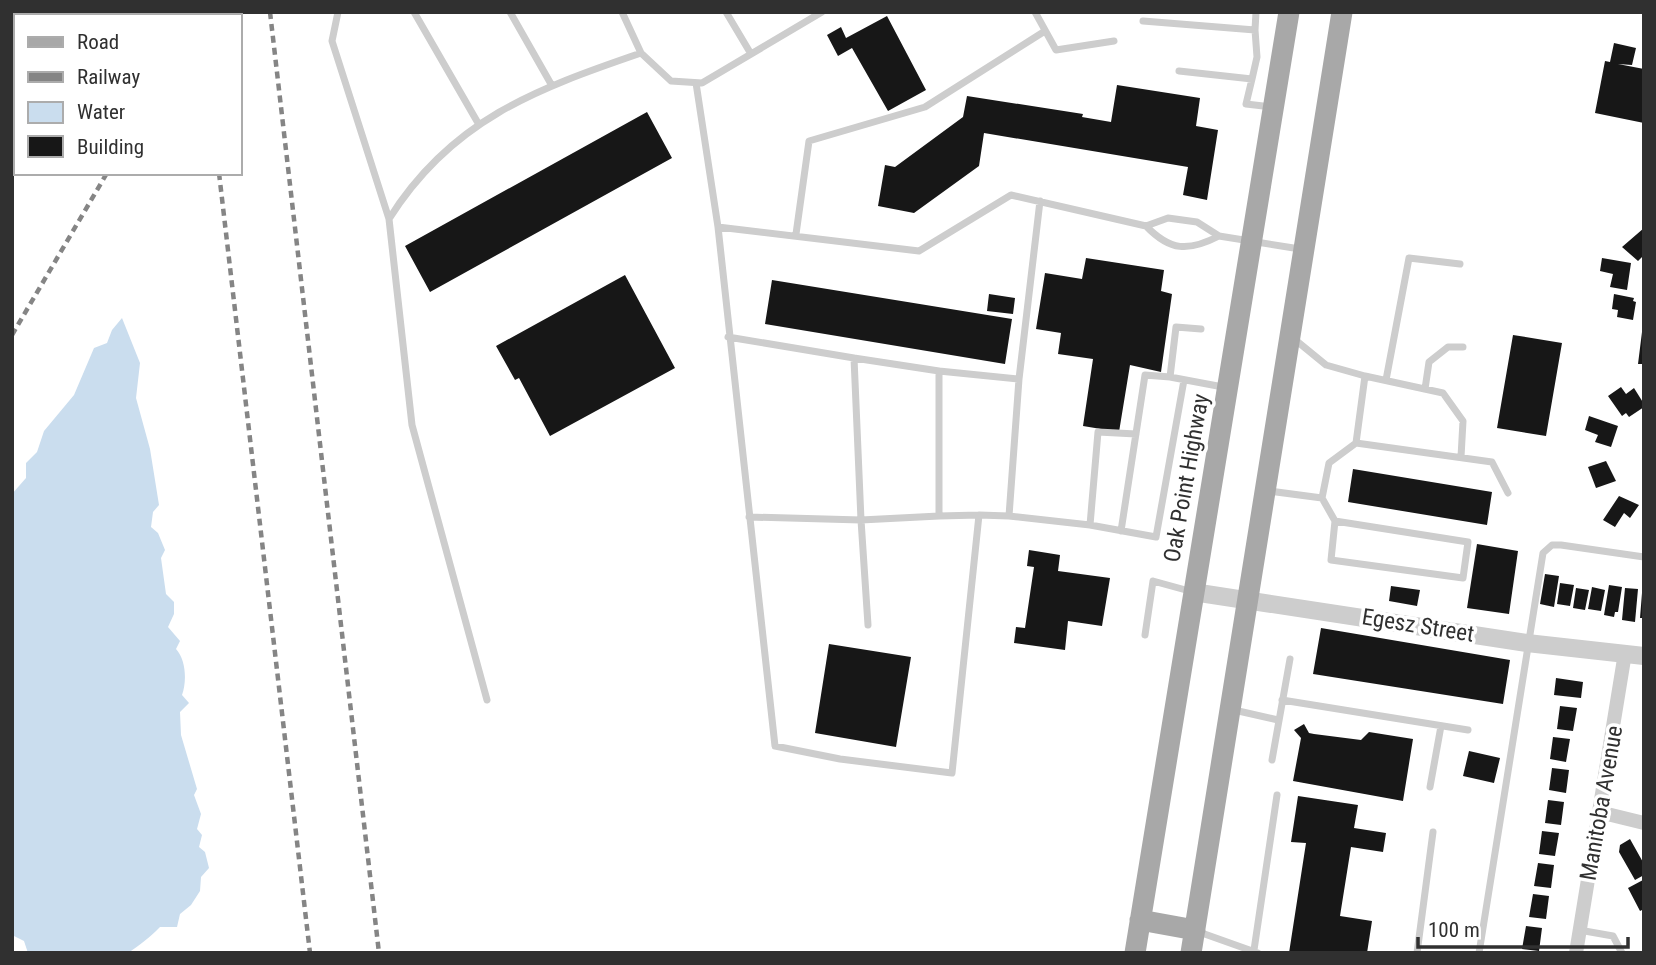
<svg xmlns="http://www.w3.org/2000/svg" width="1656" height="965" viewBox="0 0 1656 965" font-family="'Roboto Condensed',sans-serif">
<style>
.water{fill:#caddee}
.building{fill:#171717}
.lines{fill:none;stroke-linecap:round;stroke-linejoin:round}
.service{stroke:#cdcdcd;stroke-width:7}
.minor{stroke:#cdcdcd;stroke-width:14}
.tertiary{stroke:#cdcdcd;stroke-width:18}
.primary{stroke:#a8a8a8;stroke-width:21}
.rail{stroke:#858585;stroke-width:4.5;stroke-dasharray:7 5;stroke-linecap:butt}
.labels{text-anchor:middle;stroke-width:7;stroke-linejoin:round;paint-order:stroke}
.street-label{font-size:23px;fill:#303030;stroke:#fff}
</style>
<rect width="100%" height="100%" fill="#fff"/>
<!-- water -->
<path class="water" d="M122,318L140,363L136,398L150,449L159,505L153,512L151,527L158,533L165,550L161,558L166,594L174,602V614L168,627L180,641L176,649C186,660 187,681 182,695L189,703L180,712L181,735L197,789L194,795L201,814L197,829L202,835L199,847L205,852L209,868L201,877L200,891L191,905L180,914L177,927H160C149,938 141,944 128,953H28L24,941L12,935V494L26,478V463L37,452L44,431L74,395L94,348L107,343L112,330Z"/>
<!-- building -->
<path class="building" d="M887,16L926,90L888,111L852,48L838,56L827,35L841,27L846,38Z
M1614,43L1636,48L1632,65L1618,64L1644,69V123L1595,113L1605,61L1610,62Z
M1117,85L1200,98L1196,126L1218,130L1207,200L1183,195L1188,167L984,133L979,166L914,213L878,206L885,165L895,167L963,117L967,96L1083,114L1082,117L1111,122Z
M647,112L672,158L430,292L405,246Z
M1644,228V255L1638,261L1622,247Z
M1086,258L1164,270L1161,291L1172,294L1161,372L1130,365L1119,432L1083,426L1093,359L1058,354L1061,333L1036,329L1045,273L1082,279Z
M1602,258L1631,263L1627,290L1610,287L1613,274L1600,271Z
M625,275L675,368L550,436L519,378L515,380L496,346Z
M772,280L1012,319L1005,364L765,324Z
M989,294L1015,298L1013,314L987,311Z
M1614,294L1634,298L1633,301L1636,302L1633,320L1617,317L1618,310L1612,309Z
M1642,332L1644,333V364H1638Z
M1513,335L1562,343L1546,436L1497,428Z
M1621,387L1626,394L1634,388L1644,404V407L1629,417L1626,413L1622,416L1608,396Z
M1589,416L1618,426L1611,447L1595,442L1598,435L1585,430Z
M1606,461L1616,481L1596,488L1588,467Z
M1353,469L1492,492L1487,525L1348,502Z
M1619,496L1639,505L1630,518L1624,513L1615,527L1603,520Z
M1477,544L1518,551L1509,614L1467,608Z
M1029,550L1060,555L1058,571L1110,578L1102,626L1068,621L1065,650L1014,643L1016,627L1025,628L1034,567L1027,566Z
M1545,574L1559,576L1554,607L1540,604Z
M1560,583L1574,585L1570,606L1557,604Z
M1609,585L1622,587L1618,612H1615L1614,617L1604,615Z
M1391,586L1420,590L1417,606L1389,601Z
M1592,587L1605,590L1601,611L1588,609Z
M1576,588L1589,590L1585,610L1573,608Z
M1625,588L1638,589L1635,622L1622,620Z
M1642,593H1644V618H1640Z
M1321,628L1510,660L1503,704L1313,674Z
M829,644L911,657L896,747L815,733Z
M1556,678L1583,682L1581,698L1554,695Z
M1560,706L1577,708L1573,731L1557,729Z
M1304,724L1309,733L1314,734L1361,740L1369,732L1413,739L1403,801L1293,781L1301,738L1294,730Z
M1553,737L1570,739L1566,762L1550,759Z
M1469,751L1500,758L1494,783L1463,776Z
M1552,768L1569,770L1566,793L1549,790Z
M1298,796L1358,805L1354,828L1386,833L1383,852L1351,847L1340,916L1372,921L1367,953H1289L1306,843L1291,842Z
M1548,800L1564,802L1561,825L1545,823Z
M1542,831L1559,833L1555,856L1539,854Z
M1630,839L1644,864V875L1635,880L1619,852L1620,845Z
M1538,863L1554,865L1551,888L1534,886Z
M1643,880L1644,909L1640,911L1628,888Z
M1533,894L1549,896L1546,919L1529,917Z
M1526,926L1542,928L1539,951L1522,949Z"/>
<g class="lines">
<!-- service -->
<path class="service" d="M338,12L332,41L389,219
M414,12L478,123
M510,12L551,84
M622,12L641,53
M726,12L751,54
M1035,12L1056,50L1114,41
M1143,21L1255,30L1257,57L1252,79
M1255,30L1256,12
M1179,71L1252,79L1246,104L1272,107
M12,82L16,84
M696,83L718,227L775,746L840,759L952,773L979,515L1009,516L1090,525
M12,120L16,113
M1146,226C1170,251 1188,252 1219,236
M718,227L919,251L1011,195L1146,226L1168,218L1197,222L1219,236L1300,249
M796,234L809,141L925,107L1045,31
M1201,329L1176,327L1170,377L1223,387
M728,337L854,358L861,520L749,517
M1293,338L1326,365L1365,376L1356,443L1329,463L1322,498
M854,358L939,371
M1365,376L1443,393L1463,421L1461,457
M1386,380L1409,258L1460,264
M1425,389L1429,362L1448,347H1463
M1136,434L1098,432L1090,525L1156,537L1184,380
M1356,443L1492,462L1508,493
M1269,491L1322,498L1335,521L1331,560L1463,578L1468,542L1335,521
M979,515L939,516V371L1019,379
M1009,516L1019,379L1040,201
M1121,531L1145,375L1170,377
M868,625L861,520L939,516
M1145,635L1153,581L1193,592
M487,700L412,425L389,219C451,120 536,89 641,53L671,81L702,83L822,12
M1282,700L1468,730
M1234,710L1278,720
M1272,760L1290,659
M1430,787L1441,726
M1579,930L1613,936L1622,953
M1199,932L1258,953
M1254,950L1277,795
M1417,953L1433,832
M1479,953L1543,553L1552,545H1561L1644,557"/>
<!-- minor -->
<path class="minor" d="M1599,812L1644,823
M1576,953L1625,653"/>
<!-- tertiary -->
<path class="tertiary" d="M1193,592L1527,643L1644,656"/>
<!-- primary -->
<path class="primary" d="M1140,920L1195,930
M1135,953L1289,12
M1191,953L1342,12"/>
<!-- rail -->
<path class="rail" d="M141,12V16
M200,12V16
M270,12L379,953
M159,16V12
M219,173L310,953
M12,335L107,173"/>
</g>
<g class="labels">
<!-- street labels -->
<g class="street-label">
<text transform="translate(1186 478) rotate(-80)" y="8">Oak Point Highway</text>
<text transform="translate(1418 625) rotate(9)" y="8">Egesz Street</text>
<text transform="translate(1601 803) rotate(-80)" y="8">Manitoba Avenue</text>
</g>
</g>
<!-- border -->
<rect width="1656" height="965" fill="none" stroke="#303030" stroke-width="28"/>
<!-- legend -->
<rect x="14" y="14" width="228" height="161" fill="#ffffff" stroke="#acacac" stroke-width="2"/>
<rect x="28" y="37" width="35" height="10" fill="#a8a8a8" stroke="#acacac" stroke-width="2"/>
<text x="77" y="49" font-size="21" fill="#303030">Road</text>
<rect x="28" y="72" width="35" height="10" fill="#858585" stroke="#acacac" stroke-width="2"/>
<text x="77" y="84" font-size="21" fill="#303030">Railway</text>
<rect x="28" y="102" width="35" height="21" fill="#caddee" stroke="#acacac" stroke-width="2"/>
<text x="77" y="119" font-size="21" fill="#303030">Water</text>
<rect x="28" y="136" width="35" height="21" fill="#171717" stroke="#acacac" stroke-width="2"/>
<text x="77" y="154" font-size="21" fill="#303030">Building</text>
<!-- scale -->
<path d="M1418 937v10h210v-10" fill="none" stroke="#303030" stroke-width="3.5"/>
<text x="1428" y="937" font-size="21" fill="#303030" stroke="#ffffff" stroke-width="5" paint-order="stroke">100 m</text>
</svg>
